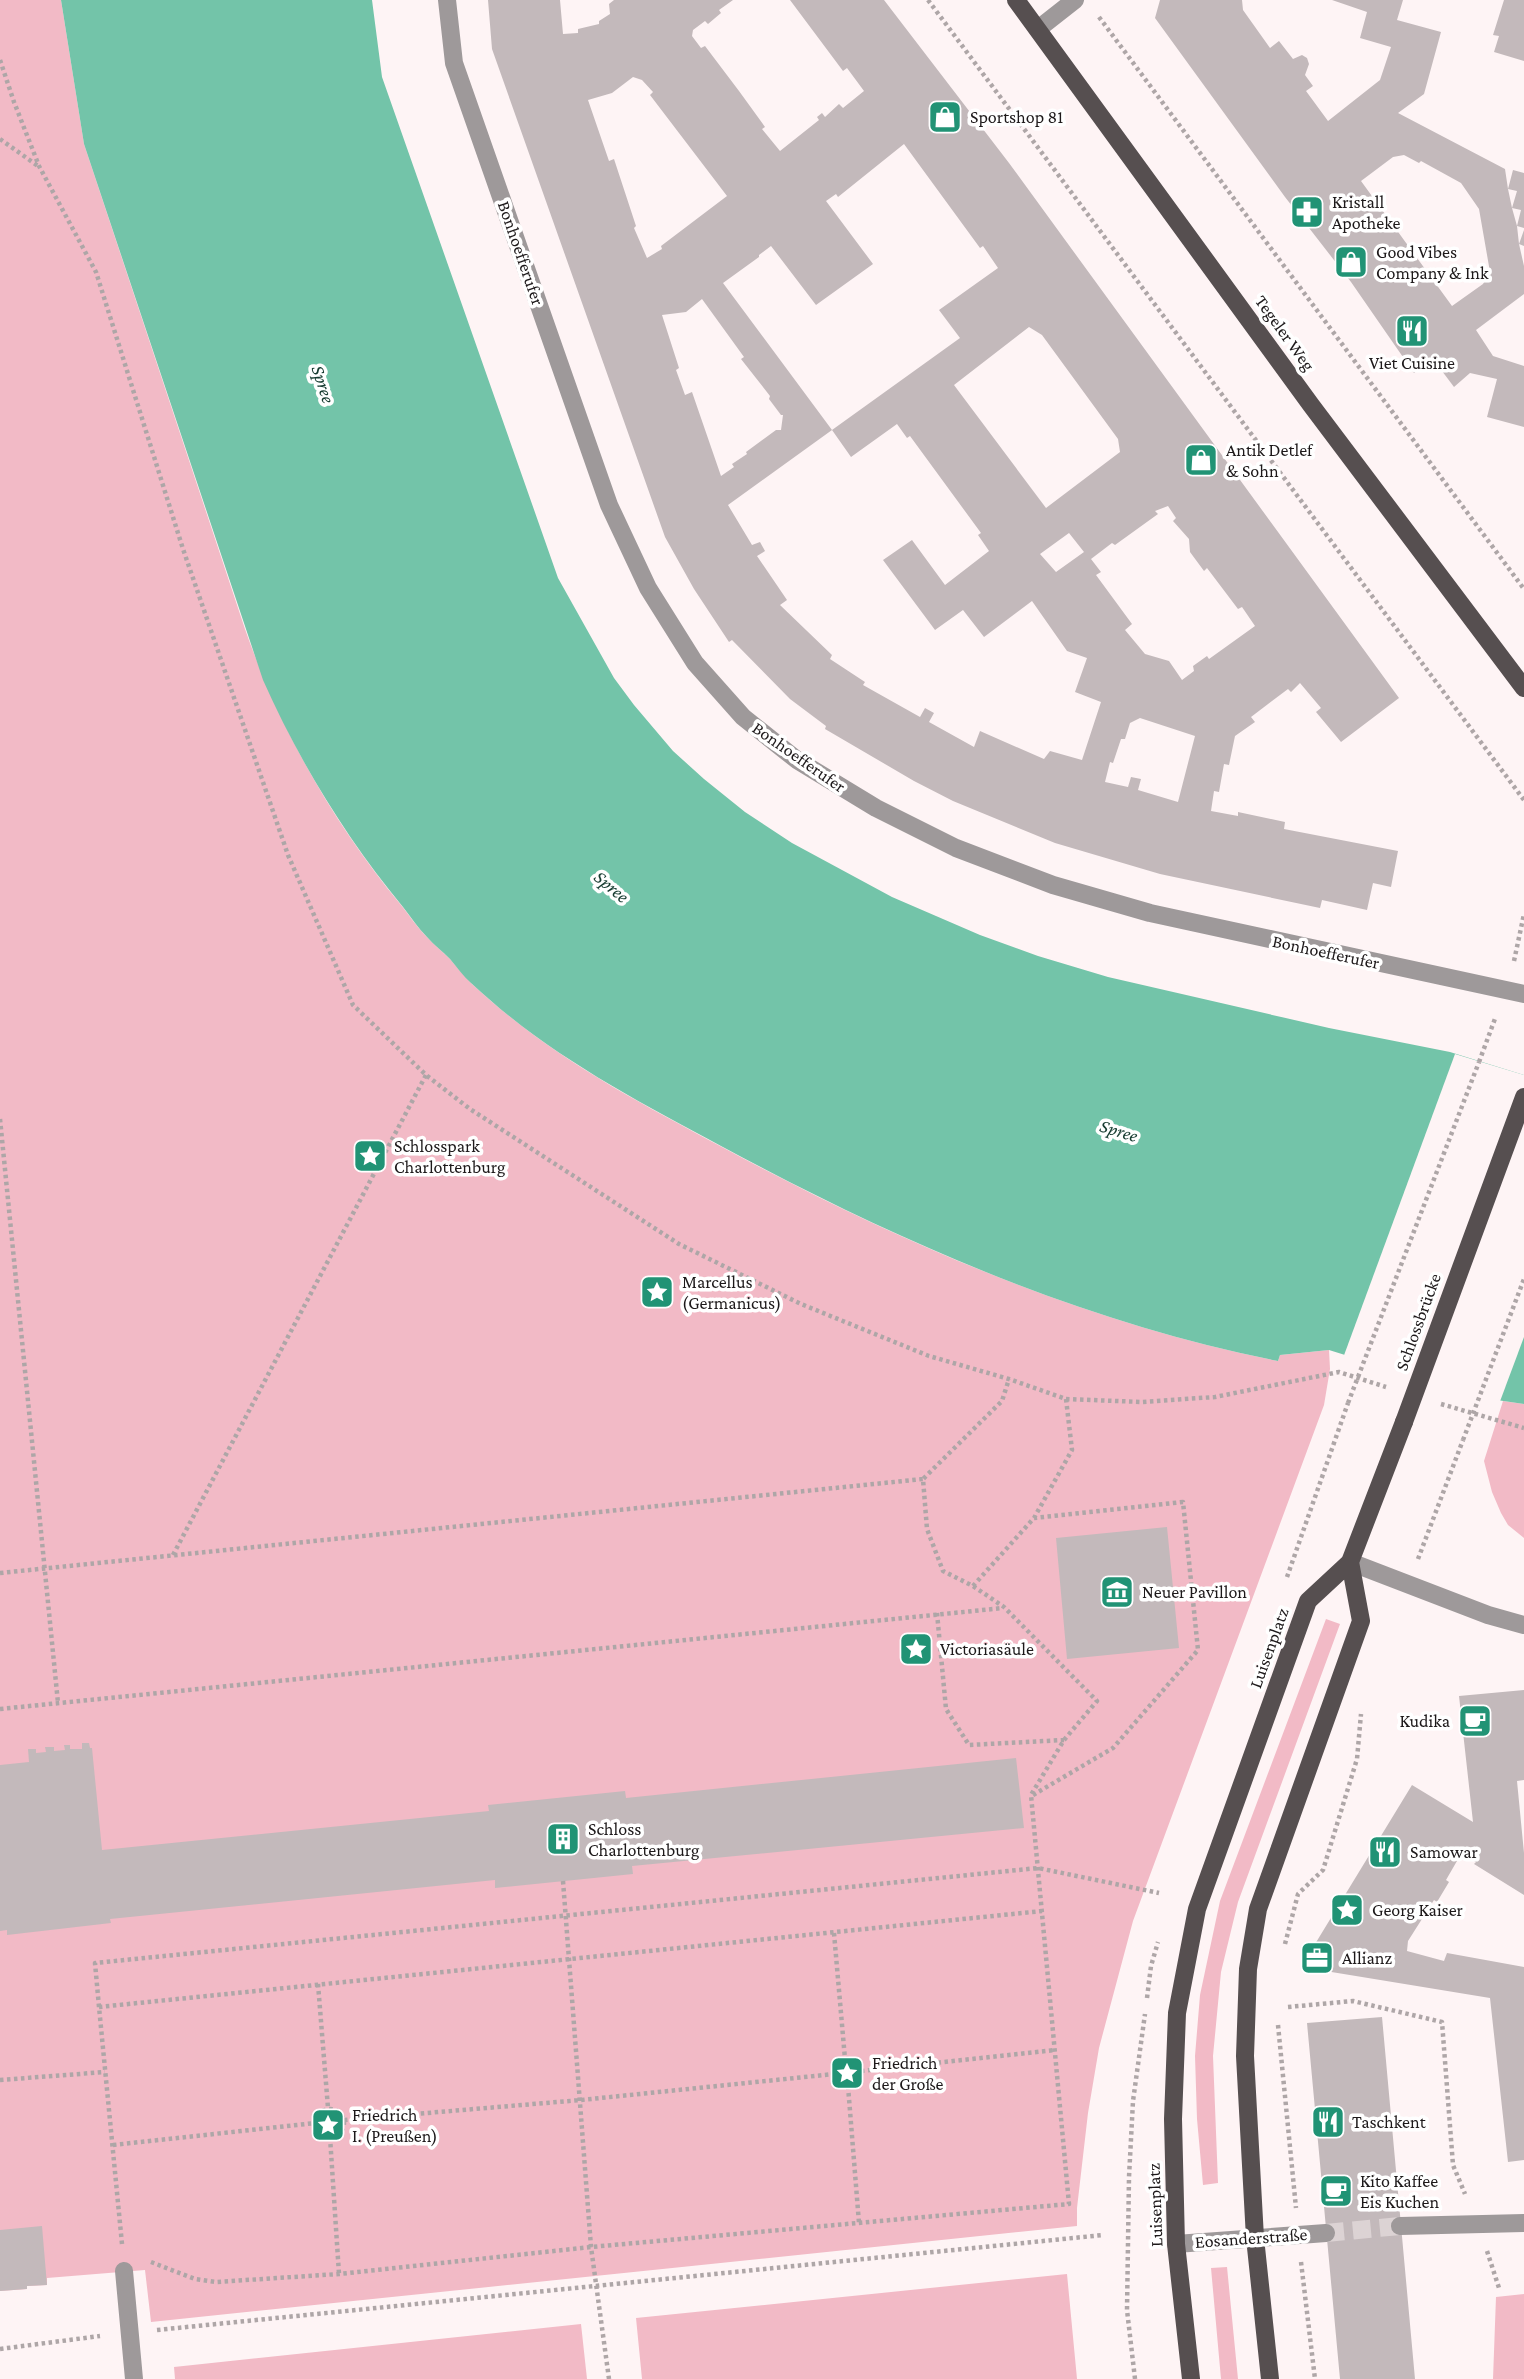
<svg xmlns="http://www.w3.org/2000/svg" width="1524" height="2379" viewBox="0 0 1524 2379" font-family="'Crimson Pro',serif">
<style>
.green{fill:#f2bac6}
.water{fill:#73c4a9}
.pier{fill:#fef4f5}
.building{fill:#c3b9bb;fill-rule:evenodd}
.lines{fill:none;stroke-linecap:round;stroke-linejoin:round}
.minor-tunnel{stroke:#dcd3d4;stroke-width:18;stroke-dasharray:18 9;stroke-linecap:butt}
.path{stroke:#aea6a7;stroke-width:4.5;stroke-dasharray:3.5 3.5;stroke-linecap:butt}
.minor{stroke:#9e999a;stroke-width:18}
.major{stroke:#564f50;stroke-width:18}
.path-bridge{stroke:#aea6a7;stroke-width:4.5;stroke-dasharray:3.5 3.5;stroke-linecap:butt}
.major-bridge{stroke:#564f50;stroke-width:18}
.labels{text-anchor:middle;stroke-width:7;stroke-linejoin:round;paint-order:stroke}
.poi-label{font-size:18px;fill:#1d191a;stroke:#fff;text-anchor:start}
.street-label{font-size:18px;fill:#1d191a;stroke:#fff}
.water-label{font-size:19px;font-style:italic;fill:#163b30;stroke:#fff}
</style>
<rect width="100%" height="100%" fill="#fef4f5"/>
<!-- green -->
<path class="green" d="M0,0H61L84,144L245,629C280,729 333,823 401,905C409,915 417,927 426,936C433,944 442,951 450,959C457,967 464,976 472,984C550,1056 629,1097 722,1147C897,1241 1082,1322 1278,1361L1280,1355L1329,1350L1330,1369L1324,1405L1133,1921L1099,2048L1088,2113L1077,2208V2226L151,2322L145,2270L47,2278V2285L27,2286V2289L0,2291Z
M1503,1401L1524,1404V1538L1508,1525L1501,1513L1492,1492L1484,1461Z
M1326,1619L1340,1624L1238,1902L1221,1972L1213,2056L1218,2183L1203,2185L1197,2119L1195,2056L1200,1995L1220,1901Z
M1227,2267L1238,2379H1221L1211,2268Z
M1067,2274L1077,2379H642L636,2318Z
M1524,2294V2379H1493L1496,2297Z
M581,2324L587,2379H175L174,2367Z"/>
<!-- water -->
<path class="water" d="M61,0H372L382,77L558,578L614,678L634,705L673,751L704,779L745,812L792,843L892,897L980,935L1038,956L1108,977L1329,1028L1450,1052L1524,1075V1404L1483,1398L1329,1350L1280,1355L1278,1361C1082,1322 897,1241 721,1146C630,1097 547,1054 471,983C463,976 457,967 450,959C442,951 434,945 427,937C418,928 411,917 403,907C346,838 299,761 263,680L84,144Z"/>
<!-- pier -->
<path class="pier" d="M1455,1054L1524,1075V1337L1499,1404L1482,1401L1343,1358Z"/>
<!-- building -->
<path class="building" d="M488,0H560L563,34L578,33V29L599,24V21L610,14L609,4L614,0H733L719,10L721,13L708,24L705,21L693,30L692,36L701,48L705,46L739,91L765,127L762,129L780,151L819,120L817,117L822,113L825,117L839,104L843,108L864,91L847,68L843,71L790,0H884L1009,163L1399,698L1341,742L1316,712L1321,708L1300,683L1291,692L1288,689L1251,717L1255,722L1235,736L1229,765L1224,764L1219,792L1214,791L1211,811L1238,816V812L1285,822L1284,829L1398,851L1391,887L1373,883L1367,910L1322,900L1320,908L1160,874L1055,843L953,801L914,781L825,729L826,726L790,699L732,640L729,642L694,589L665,537L492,49ZM633,77L642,80L653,92L650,95L727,196L661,246L662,249L647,258L634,228L636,226L614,159L609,161L588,100L612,93ZM904,144L980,248L983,246L998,268L939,310L960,338L832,430L723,283L759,257V255L771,246L816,305L873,264L826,201L836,194L838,197ZM702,299L744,357L741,359L770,396L769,399L781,415H783L781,430H776L746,452L747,454L732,464L734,467L721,476L692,392L685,395L676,370L679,368L662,315L686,312ZM1029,327L1042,335L1118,439L1120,452L1046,508L954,385ZM897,424L907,438L910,436L981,533L978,535L989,551L945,585L912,540L883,560L935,630L963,610L984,637L1032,601L1067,651L1087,658L1075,692L1101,702L1082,760L1050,751L1044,759L980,731L974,747L929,722L934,713L925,708L920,717L863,685L865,682L830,659L832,655L780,605L787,600L757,556L765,551L760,542L752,545L728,505L832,430L851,457ZM1168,506L1176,518L1173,521L1189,539L1190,552L1204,571L1207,568L1238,609L1242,607L1255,626L1209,659L1207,656L1193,666L1194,671L1182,680L1169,661L1145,654L1125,630L1132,624L1096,575L1101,572L1091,559L1112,543L1115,545L1158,514L1155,511ZM1069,533L1084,552L1056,572L1040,554ZM1140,718L1195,736L1178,802L1138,790L1141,779L1131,777L1128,787L1105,782L1110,762L1113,763L1121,739H1125L1130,723Z
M1160,0H1242L1243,10L1270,48L1279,41L1293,59L1302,55L1307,58L1309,64L1305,75L1313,86L1306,91L1328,121L1380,80L1391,47L1360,38L1367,12L1332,0H1403L1397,20L1441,32L1424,94L1398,113L1505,169L1508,189L1513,170L1524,173V228L1517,226L1519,244L1524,230V246L1519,244L1524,266V294L1476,330L1493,356L1524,366V427L1487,417L1497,379L1470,373L1454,387L1433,359L1414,373L1351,282L1285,197L1155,18ZM1404,155L1419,163L1421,161L1461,183L1479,209L1490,272L1483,284L1452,306L1361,181L1393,157ZM1508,189L1517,191L1512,208L1521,210L1517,226L1512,208Z
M1504,0H1524V61L1494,52L1499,36L1493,35Z
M1167,1527L1179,1648L1067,1659L1056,1538Z
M1524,1690V1780L1517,1781L1524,1853V1895L1474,1864L1476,1862L1461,1854L1446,1880L1449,1882L1437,1902L1434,1900L1408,1941L1407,1951L1444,1961L1447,1953L1524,1967V2160L1508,2162L1490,1998L1301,1967L1412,1785L1473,1822L1459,1696Z
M82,1743H89L90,1748H92L102,1850L489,1811L488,1805L625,1791L626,1798L1016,1758L1024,1828L632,1866L633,1874L495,1888V1880L110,1919L111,1923L7,1935V1930L0,1931V1765L29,1762L28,1749H36V1753L46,1752L45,1747H54V1751L65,1750L64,1745H70V1749H82Z
M1382,2017L1415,2379H1340L1307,2023Z
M42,2226L47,2285L27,2286V2289L0,2291V2230Z"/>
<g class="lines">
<!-- minor-tunnel -->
<path class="minor-tunnel" d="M1326,2233L1400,2226"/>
<!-- path -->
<path class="path" d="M928,0L1524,800
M1099,17L1524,589
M0,60L14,102L39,166L96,272L183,549L288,855L353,1005L426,1075L470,1109L679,1244L801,1304L929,1356L1009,1379L1066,1399L1142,1402L1215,1397L1339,1372L1386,1387
M0,139L38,166
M1514,961L1524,914
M1479,1062L1496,1016
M0,1119L58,1703
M1441,1404L1524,1428
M173,1555L426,1075
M1418,1559L1463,1440
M0,1573L923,1479
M1287,1577L1348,1403
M973,1586L1034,1518L1072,1450L1066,1399
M937,1613L946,1709L969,1745L1064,1740
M0,1709L1003,1608
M1033,1795L1113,1748L1198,1650L1183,1502L1034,1518
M563,1881L591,2247L609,2379
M834,1933L845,2059
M1285,1944L1298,1894L1323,1870L1357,1759L1361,1714
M318,1984L328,2108
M1147,1998L1151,1966L1158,1942
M99,2007L95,1963L1038,1868L1159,1893
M1288,2007L1353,2001L1442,2022L1453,2165L1465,2194
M1278,2025L1296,2208
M833 2073a14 14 0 1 1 28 0a14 14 0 1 1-28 0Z
M861,2071L1055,2050
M0,2080L105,2072
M848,2086L859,2223
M316 2123a14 14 0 1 1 28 0a14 14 0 1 1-28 0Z
M344,2120L581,2100L834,2074
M330,2137L339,2274
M113,2145L315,2123
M122,2244L99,2007L1042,1911
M1487,2251L1499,2288
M151,2262L195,2279L216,2282L339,2274L591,2247L1069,2204L1031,1795L1064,1740L1097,1701L1004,1607L973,1586L943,1571L927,1529L923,1479L1002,1401L1009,1379
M1301,2262L1315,2379
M157,2330L1103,2235
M0,2349L100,2336
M1135,2379L1127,2310L1129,2177L1133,2101L1145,2014"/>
<!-- minor -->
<path class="minor" d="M447,0L454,63L609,505L648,588L695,663L743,717L797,760L876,808L956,848L1053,885L1150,913L1524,994
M1038,29L1075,0
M1350,1562L1488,1615L1524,1625
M1400,2226L1524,2223
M1176,2244L1326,2233
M124,2271L134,2379"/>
<!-- major -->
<path class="major" d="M1016,0L1311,405L1524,688
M1191,2379L1176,2244L1173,2119L1177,2013L1197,1909L1308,1601L1350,1562L1404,1422
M1270,2379L1255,2238L1245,2056L1248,1969L1258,1909L1361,1621L1350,1562"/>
<!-- path-bridge -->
<path class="path-bridge" d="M1348,1403L1479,1062
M1463,1440L1524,1279"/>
<!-- major-bridge -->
<path class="major-bridge" d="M1404,1422L1524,1097"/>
</g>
<!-- icons -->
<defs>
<symbol id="shop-square" viewBox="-11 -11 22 22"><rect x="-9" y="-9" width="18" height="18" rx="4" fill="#219375" stroke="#fff"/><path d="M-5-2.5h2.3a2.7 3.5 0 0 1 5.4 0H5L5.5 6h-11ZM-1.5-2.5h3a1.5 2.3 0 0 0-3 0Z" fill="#fff"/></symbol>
<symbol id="pharmacy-square" viewBox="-11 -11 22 22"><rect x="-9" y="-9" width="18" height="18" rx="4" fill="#219375" stroke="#fff"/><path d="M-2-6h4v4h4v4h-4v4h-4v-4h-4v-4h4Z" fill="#fff"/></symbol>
<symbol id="restaurant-square" viewBox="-11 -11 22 22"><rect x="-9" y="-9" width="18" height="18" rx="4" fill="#219375" stroke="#fff"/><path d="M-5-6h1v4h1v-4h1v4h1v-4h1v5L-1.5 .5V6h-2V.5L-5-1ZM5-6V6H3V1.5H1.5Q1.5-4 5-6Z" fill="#fff"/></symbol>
<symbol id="sight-square" viewBox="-11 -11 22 22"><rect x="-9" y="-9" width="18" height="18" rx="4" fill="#219375" stroke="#fff"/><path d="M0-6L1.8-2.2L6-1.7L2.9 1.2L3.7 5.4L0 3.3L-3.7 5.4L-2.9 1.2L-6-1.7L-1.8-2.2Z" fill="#fff"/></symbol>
<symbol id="museum-square" viewBox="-11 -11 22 22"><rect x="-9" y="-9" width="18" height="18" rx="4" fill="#219375" stroke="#fff"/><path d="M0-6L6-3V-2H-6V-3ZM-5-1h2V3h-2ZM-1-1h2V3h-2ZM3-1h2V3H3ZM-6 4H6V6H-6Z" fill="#fff"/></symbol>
<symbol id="cafe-square" viewBox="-11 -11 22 22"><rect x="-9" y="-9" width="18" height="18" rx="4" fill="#219375" stroke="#fff"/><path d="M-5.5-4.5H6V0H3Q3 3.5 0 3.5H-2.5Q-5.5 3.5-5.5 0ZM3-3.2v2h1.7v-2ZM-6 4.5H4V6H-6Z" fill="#fff"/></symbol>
<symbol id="building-square" viewBox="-11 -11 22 22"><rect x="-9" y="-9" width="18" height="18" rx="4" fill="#219375" stroke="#fff"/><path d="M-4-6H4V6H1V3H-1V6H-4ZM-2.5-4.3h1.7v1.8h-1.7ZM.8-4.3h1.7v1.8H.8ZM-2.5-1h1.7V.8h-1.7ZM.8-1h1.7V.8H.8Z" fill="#fff"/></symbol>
<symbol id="office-square" viewBox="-11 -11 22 22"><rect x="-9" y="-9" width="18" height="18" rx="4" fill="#219375" stroke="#fff"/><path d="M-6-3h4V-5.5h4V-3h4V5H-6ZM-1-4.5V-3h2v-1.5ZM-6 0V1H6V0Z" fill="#fff"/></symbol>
</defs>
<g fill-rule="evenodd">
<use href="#shop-square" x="926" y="98" width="38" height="38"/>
<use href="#pharmacy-square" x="1288" y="193" width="38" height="38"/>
<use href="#shop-square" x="1332" y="243" width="38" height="38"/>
<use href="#restaurant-square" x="1393" y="312" width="38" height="38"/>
<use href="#shop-square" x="1182" y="441" width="38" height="38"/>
<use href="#sight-square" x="351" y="1137" width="38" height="38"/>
<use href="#sight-square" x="638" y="1273" width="38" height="38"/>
<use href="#museum-square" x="1098" y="1573" width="38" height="38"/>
<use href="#sight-square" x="897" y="1630" width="38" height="38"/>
<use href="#cafe-square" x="1456" y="1702" width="38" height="38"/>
<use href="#building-square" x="544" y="1820" width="38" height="38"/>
<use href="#restaurant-square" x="1366" y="1833" width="38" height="38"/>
<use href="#sight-square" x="1328" y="1891" width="38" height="38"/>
<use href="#office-square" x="1298" y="1939" width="38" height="38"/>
<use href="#sight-square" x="828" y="2054" width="38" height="38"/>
<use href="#restaurant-square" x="1309" y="2103" width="38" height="38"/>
<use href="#sight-square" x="309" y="2106" width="38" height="38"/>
<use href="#cafe-square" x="1317" y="2172" width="38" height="38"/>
</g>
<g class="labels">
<!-- poi labels -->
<g class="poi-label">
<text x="970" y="123">Sportshop 81</text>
<text x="1332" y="208">Kristall<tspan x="1332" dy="21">Apotheke</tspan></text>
<text x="1376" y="258">Good Vibes<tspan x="1376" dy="21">Company &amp; Ink</tspan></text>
<text x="1412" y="369" text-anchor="middle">Viet Cuisine</text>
<text x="1226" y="456">Antik Detlef<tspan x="1226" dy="21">&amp; Sohn</tspan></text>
<text x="394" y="1152">Schlosspark<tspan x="394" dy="21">Charlottenburg</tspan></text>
<text x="682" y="1288">Marcellus<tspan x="682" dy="21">(Germanicus)</tspan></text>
<text x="1142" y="1598">Neuer Pavillon</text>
<text x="940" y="1655">Victoriasäule</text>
<text x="1450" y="1727" text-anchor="end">Kudika</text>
<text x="588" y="1835">Schloss<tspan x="588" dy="21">Charlottenburg</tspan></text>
<text x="1410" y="1858">Samowar</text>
<text x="1372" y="1916">Georg Kaiser</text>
<text x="1342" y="1964">Allianz</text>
<text x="872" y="2069">Friedrich<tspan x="872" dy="21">der Große</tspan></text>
<text x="352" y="2121">Friedrich<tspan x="352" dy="21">I. (Preußen)</tspan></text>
<text x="1352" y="2128">Taschkent</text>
<text x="1360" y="2187">Kito Kaffee<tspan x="1360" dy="21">Eis Kuchen</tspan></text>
</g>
<!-- street labels -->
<g class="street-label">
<text transform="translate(521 253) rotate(71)" y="6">Bonhoefferufer</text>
<text transform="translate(1285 333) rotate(54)" y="6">Tegeler Weg</text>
<text transform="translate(799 757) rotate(35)" y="6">Bonhoefferufer</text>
<text transform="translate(1326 952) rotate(12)" y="6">Bonhoefferufer</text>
<text transform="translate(1418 1322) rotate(-70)" y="6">Schlossbrücke</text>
<text transform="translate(1269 1648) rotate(-70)" y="6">Luisenplatz</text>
<text transform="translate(1155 2205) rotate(-92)" y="6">Luisenplatz</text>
<text transform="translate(1251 2238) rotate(-4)" y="6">Eosanderstraße</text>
</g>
<!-- water labels -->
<g class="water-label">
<text transform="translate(324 384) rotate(72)" y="7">Spree</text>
<text transform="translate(612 886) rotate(40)" y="7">Spree</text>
<text transform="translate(1119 1130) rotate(17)" y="7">Spree</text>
</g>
</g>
</svg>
